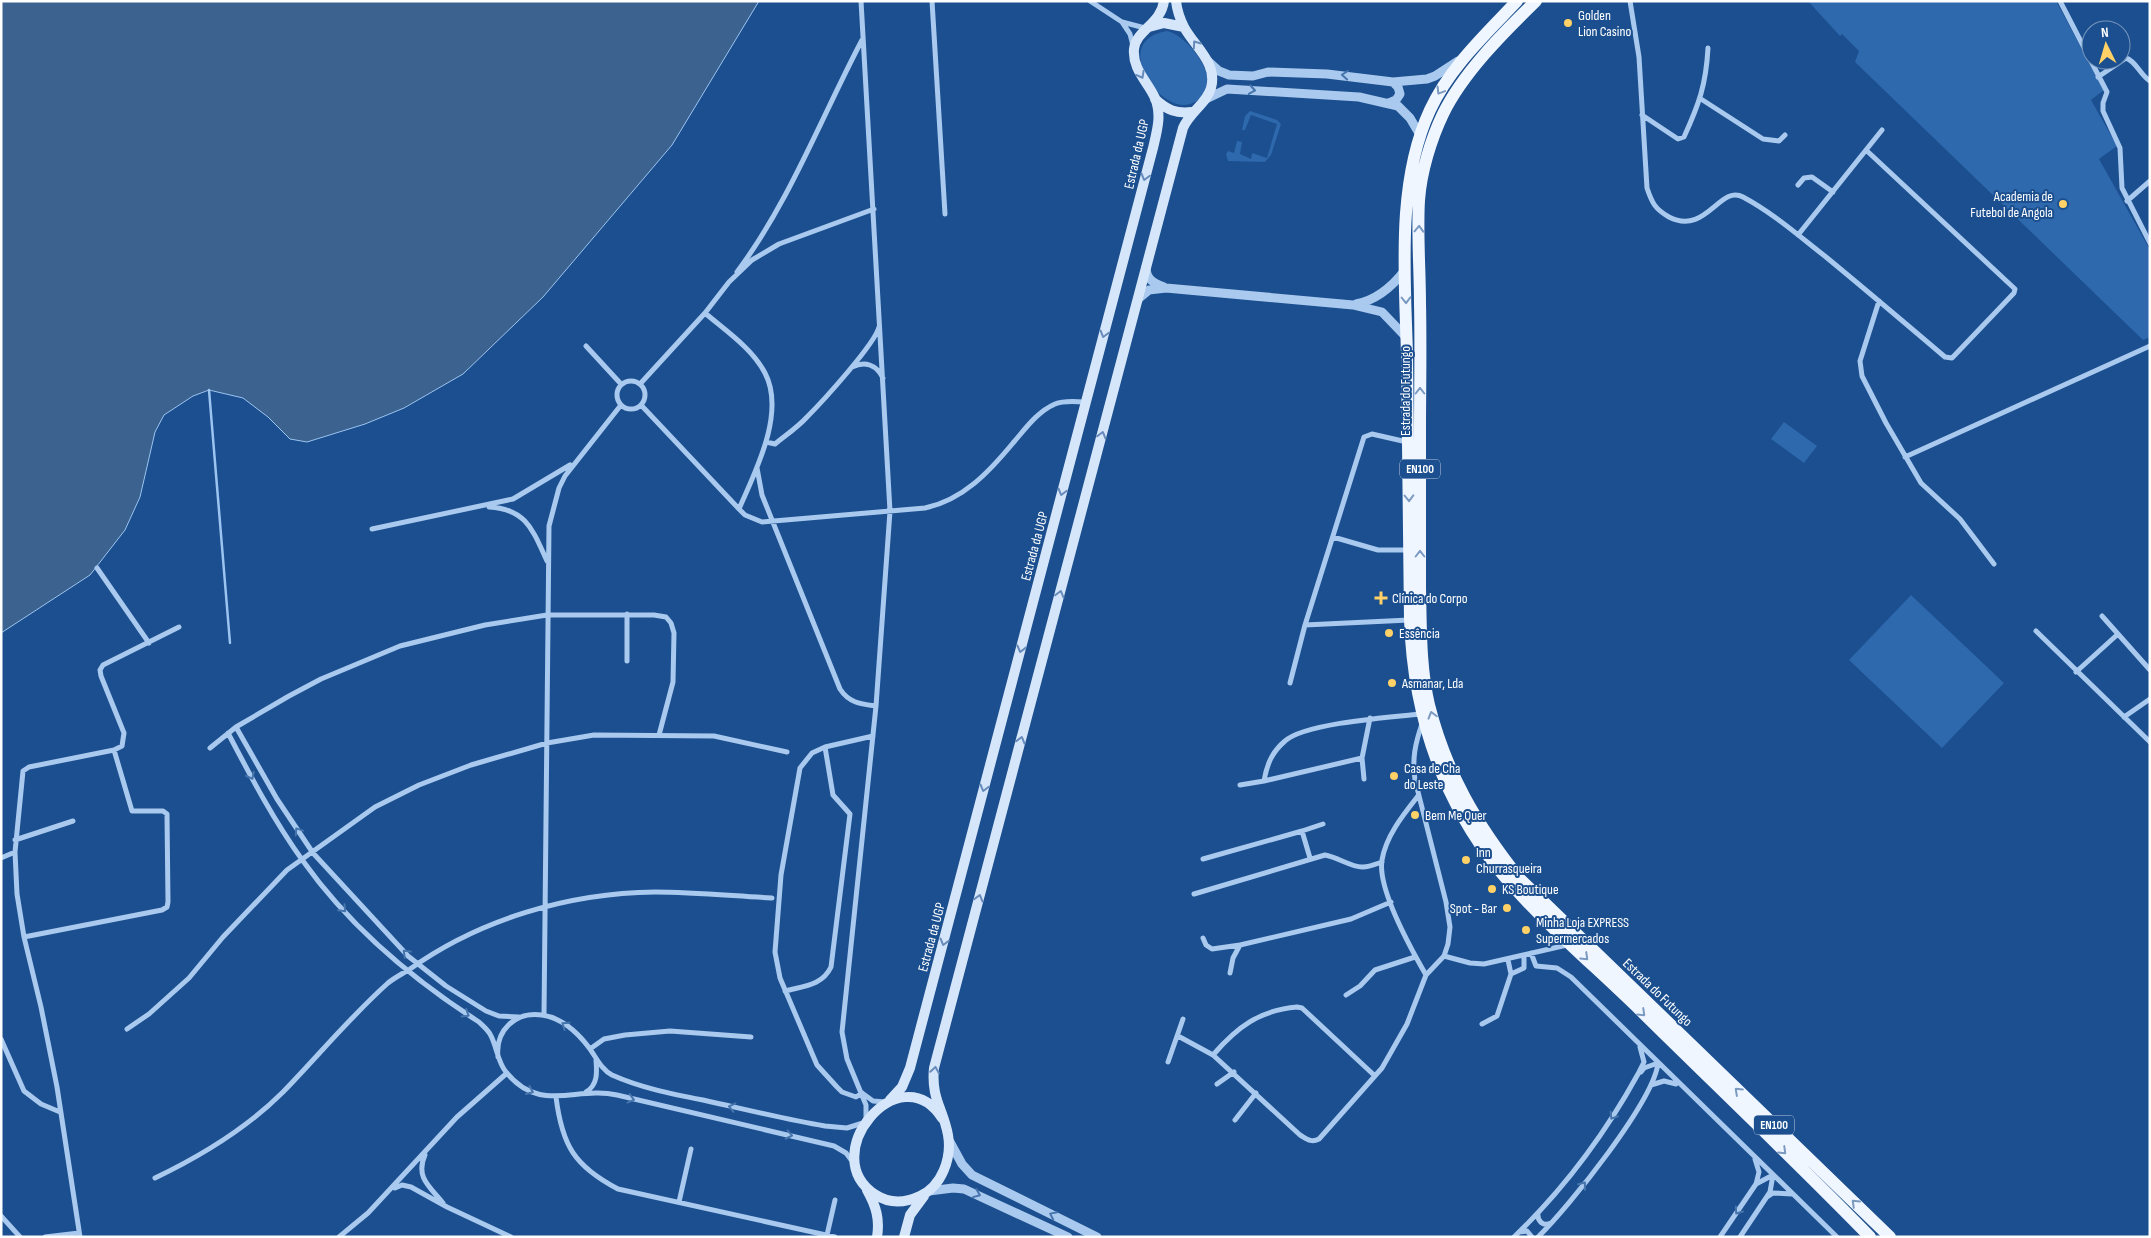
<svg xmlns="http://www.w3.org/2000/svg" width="2151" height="1238" viewBox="0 0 2151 1238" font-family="'Sofia Sans Condensed',sans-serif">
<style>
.green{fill:#2e69ad}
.water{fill:#3c6290;stroke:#9cc4f0}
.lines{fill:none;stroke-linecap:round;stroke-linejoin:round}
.stream{stroke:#9cc4f0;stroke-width:2.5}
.minor{stroke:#a9c9ee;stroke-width:5}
.tertiary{stroke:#a9c9ee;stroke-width:9}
.secondary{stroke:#d6e6fa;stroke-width:10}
.primary{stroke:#f0f6ff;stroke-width:12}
.oneway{stroke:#668bba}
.oneway2{stroke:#4674ac}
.oneway3{stroke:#7b9ac1}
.poi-dot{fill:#ffd166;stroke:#1b4f8f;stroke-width:2}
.labels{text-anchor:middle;stroke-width:4;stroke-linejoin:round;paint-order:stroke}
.shield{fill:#1b4f8f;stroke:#bbcadd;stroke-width:1}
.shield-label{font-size:12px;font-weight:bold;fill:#fff}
.poi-label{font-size:14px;fill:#fff;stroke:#1b4f8f;text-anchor:start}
.street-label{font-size:14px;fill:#fff;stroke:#1b4f8f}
</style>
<rect width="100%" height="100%" fill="#1b4f8f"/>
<!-- green -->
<path class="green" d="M1808,1H2056L2104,90L2091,100L2117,146L2099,159L2150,250V337L2143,340L1855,62L1859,51L1842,34L1840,36Z
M1167,31C1192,37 1231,92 1190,104C1159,114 1109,40 1167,31Z
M1250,111L1277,120L1281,124L1271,155L1265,162L1228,161L1226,154L1228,151L1234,153L1237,141L1242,142L1240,154L1251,159L1252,153L1267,158L1277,124L1251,115L1245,130H1242L1245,116Z
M1784,422L1817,446L1804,463L1771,439Z
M1911,595L2004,683L1942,748L1849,660Z"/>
<!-- water -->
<path class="water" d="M1,1H759L672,145L543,297L463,374L404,408L365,424L307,442L290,439L268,417L243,398L209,390L193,396L164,415L155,432L140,497L125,530L90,575L1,633Z"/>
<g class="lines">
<!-- stream -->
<path class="stream" d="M209,390L230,643"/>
<!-- minor -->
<path class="minor" d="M932,1L945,214
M1090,1L1122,22L1145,28
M1630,1L1639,57L1647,188C1652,203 1655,209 1669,217C1706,236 1720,184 1743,197C1773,213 1799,236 1826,257C1866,290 1905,323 1945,357L1952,358L2014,293L2015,289L1866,150
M2060,1L2107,92L2103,103V111L2120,148L2122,188L2150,243
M1122,22L1130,34L1133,46
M2098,77L2126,58C2136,61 2140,75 2150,81
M1701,99L1763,139L1779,141L1785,135
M1642,115L1678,139L1684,137C1699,104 1706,85 1708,48
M1798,185L1804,178L1812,177L1833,192
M2127,201L2150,181
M1798,235L1882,130
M737,272C790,201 821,118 862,40
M1879,301L1860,361L1862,376L1886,423L1921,483L1960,519L1994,564
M705,313C726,331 752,348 765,373C786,413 755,472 739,509
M586,346L621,384
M852,367C865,361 876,364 883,378
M617 395a14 14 0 1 1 28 0a14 14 0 1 1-28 0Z
M640,384L705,313L729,282L752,260L779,244L874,209
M641,405L739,509L745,515L762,522L925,508C963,500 989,472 1013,443C1026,428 1037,412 1055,404C1065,400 1076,402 1086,402
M766,442L775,444C786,435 798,427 807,417C822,402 875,344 879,327
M1905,457L2150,346
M757,468L762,495L840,689C849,703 861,704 876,706
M489,507C527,509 533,531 547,561
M372,529L513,499L570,465
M1333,537L1378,550H1409
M97,568L149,643
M627,614V661
M2102,616L2150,670
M1305,625L1409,620
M2036,631L2150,742
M2076,672L2118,634
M1290,683L1305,625L1364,437L1372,434L1407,442
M2124,717L2150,699
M236,727L277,799L313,853L408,956L446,986L486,1011L499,1016L519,1017
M228,733C251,777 274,821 303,861C350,927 412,979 479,1022C483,1026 487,1029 490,1034C497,1046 497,1061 506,1072C540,1114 575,1086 617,1095L834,1146L846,1153L852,1161
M210,748L236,727L289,696L321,679L400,646L485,625L547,615H654L666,617L671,623L674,633L673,682L659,735
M1362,758L1264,781C1267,764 1272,752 1285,741C1305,723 1392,717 1421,714
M1364,779L1362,758L1370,718
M1240,785L1264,781
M1418,796C1403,815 1386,836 1382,860C1377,889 1411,949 1426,975
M1302,831L1323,824
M15,840L73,821
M1,858L15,852
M1203,859L1302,831L1310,858
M1194,894L1325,855C1337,857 1353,868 1363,867C1369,867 1376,864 1382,862
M24,937L162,910L167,907L168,902L167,814L163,811H132L114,750
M1203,938L1206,945L1212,949L1240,945
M1531,953L1536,966L1557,968L1571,977L1837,1237
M1444,956L1470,963L1484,964L1567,945
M1230,973L1233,958L1240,945L1351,919L1391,902
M1511,974L1524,968V955
M785,991C803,986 822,986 831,967L850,814L833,795L825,747
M1346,995L1360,986L1375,970L1415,957
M544,1015L549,526L559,488L565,476L621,405
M1482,1024L1497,1016L1511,974L1508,960
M127,1029L149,1014L189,978L223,937L287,870L375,807L419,785L471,765L547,743L594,735L714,736L787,752
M1178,1036L1213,1055L1300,1135C1307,1139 1311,1143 1319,1139L1382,1068L1407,1024L1426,975L1444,956L1448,944L1450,927L1446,902L1415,780C1412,759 1415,744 1422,724
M1,1039L24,1091L41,1104L60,1112
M590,1049L604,1039L625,1035L670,1031L751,1037
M1213,1055C1237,1027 1260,1010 1297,1007L1302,1008L1375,1076
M498,1057C495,1030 516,1011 542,1015C562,1018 579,1034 590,1049C597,1059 602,1070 612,1075C641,1088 672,1094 703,1100C744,1109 784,1119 825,1126L847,1128L866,1122V1105L847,1059L842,1032L876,706L890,511L861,1
M1168,1062L1183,1019
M1641,1072L1644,1068L1658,1063
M1217,1084L1234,1072
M1651,1085L1664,1081L1676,1084
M586,1092C598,1085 597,1072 596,1060
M862,1093L856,1097L842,1092L837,1087L817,1065L780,978L775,952L781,875L800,768L812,753L825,747L873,736
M862,1093L873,1101L886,1102
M556,1097C562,1145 574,1166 618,1189L835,1237
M1235,1120L1256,1093
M425,1155C415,1177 430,1187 443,1203
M155,1178C201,1156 246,1129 283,1092C318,1056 350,1017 388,983C394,978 402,974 410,969C480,919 569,893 655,892C694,892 733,896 772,898
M1756,1184L1773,1175
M395,1188L402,1185L411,1187L447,1207L511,1237
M1767,1197L1773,1193L1792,1194
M679,1202L691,1149
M1538,1213C1537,1221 1543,1227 1551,1223
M1,1216L20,1237
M1519,1232L1527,1231L1532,1237
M827,1235L835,1200
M45,1237L79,1233
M80,1237L57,1087L41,1007L24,937L17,894L15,852L23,771L29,767L114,750L122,746L124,733L101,676L100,670L103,665L179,627
M339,1237L368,1213L457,1117L507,1073
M1514,1237C1563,1190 1605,1134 1638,1074L1644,1062L1640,1047
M1538,1237C1568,1208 1654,1101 1658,1063
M1720,1237L1756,1184L1759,1172L1755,1159
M1740,1237L1770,1192L1773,1175"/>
<!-- tertiary -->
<path class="tertiary" d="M1208,61L1219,71L1229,75L1253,76L1268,72L1327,74L1393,82L1427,79L1435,76L1458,61
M1206,99L1227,89L1359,97L1398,106L1410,118L1420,135
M1389,103L1396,100L1400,94L1398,87L1393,82
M1146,267C1146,279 1153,283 1164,287
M1138,299L1149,290L1166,288L1353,305L1382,312L1406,337
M1356,304C1377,300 1392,287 1405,270
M950,1142L962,1164L972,1175L1097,1237
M929,1191L953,1188L964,1189L1068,1237"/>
<!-- secondary -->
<path class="secondary" d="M1149,27L1164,23L1184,27
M1155,99C1167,110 1176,114 1192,112
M890,1100L902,1087L910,1068L1153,148C1157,131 1162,115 1155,98C1148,82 1132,69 1134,49C1136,30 1161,24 1164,1
M942,1118C900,1053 814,1156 876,1195C890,1204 905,1203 920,1196C942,1186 952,1158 948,1135C943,1108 931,1099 934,1068L1183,128C1190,112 1207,103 1211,88C1218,63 1194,46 1184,27C1180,19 1177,10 1176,1
M867,1190C876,1206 880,1219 877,1237
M904,1237L910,1215L924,1196"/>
<!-- primary -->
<path class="primary" d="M1517,1C1485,35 1450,67 1430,110C1396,183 1405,277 1407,355C1408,443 1409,531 1410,619C1413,713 1440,796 1499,870C1541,921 1593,964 1640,1010C1717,1086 1795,1160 1870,1237
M1536,1C1503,33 1463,73 1443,114C1431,139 1421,172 1419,200C1417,235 1420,269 1420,304C1421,347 1420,389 1420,432C1420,484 1420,536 1420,588C1421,627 1420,667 1429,705C1446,773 1477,825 1520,879L1890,1237"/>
</g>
<!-- one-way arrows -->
<defs><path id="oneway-chevron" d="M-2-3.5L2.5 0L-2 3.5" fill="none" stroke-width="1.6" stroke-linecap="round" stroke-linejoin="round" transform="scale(1.25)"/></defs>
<g class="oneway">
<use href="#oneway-chevron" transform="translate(1196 44) rotate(-125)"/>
<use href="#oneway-chevron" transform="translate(1141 75) rotate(61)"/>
<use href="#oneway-chevron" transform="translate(1145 177) rotate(105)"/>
<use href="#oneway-chevron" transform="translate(1104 334) rotate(105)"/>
<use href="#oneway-chevron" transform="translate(1102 435) rotate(-75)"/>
<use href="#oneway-chevron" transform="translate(1062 492) rotate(105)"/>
<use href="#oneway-chevron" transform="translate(1060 594) rotate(-75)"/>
<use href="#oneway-chevron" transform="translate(1021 649) rotate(104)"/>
<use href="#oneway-chevron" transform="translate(1021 740) rotate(-75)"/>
<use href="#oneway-chevron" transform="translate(984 788) rotate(105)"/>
<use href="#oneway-chevron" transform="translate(979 898) rotate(-75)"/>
<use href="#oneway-chevron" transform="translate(944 942) rotate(105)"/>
<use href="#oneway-chevron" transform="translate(935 1070) rotate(-81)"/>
</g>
<g class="oneway2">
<use href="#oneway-chevron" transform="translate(1345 75) rotate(-175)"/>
<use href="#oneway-chevron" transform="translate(1252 90) rotate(9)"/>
<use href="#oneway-chevron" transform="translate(251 776) rotate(63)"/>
<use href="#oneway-chevron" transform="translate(298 831) rotate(-124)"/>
<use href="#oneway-chevron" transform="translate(343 909) rotate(47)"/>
<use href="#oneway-chevron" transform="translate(406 953) rotate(-136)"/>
<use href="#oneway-chevron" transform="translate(466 1014) rotate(32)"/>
<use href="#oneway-chevron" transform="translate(565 1025) rotate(-146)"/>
<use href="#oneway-chevron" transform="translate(530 1091) rotate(25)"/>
<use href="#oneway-chevron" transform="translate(631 1099) rotate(15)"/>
<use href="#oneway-chevron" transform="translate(732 1107) rotate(-167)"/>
<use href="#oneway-chevron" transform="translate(1613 1116) rotate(123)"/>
<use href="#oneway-chevron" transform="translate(789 1135) rotate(12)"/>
<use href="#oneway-chevron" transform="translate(1583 1185) rotate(-52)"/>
<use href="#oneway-chevron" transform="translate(977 1194) rotate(22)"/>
<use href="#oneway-chevron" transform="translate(1738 1211) rotate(125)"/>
<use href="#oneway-chevron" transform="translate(1053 1215) rotate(-154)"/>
</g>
<g class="oneway3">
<use href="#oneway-chevron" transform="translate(1440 91) rotate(121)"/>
<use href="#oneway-chevron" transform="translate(1419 229) rotate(-88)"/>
<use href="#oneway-chevron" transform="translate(1406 300) rotate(89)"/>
<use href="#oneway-chevron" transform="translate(1420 391) rotate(-90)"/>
<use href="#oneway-chevron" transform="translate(1409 498) rotate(89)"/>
<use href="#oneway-chevron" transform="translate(1420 554) rotate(-90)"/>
<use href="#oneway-chevron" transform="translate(1432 715) rotate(-106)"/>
<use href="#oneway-chevron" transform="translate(1585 957) rotate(44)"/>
<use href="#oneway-chevron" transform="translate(1642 1013) rotate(44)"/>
<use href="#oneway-chevron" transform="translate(1738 1091) rotate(-137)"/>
<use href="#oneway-chevron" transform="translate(1783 1151) rotate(44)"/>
<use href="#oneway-chevron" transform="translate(1855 1203) rotate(-136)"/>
</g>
<!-- markers -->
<g class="poi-dot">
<circle cx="1568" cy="23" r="5"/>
<circle cx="2063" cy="204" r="5"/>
<path d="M1378.5 590.5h5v5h5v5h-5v5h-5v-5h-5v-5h5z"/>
<circle cx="1389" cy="633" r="5"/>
<circle cx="1392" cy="683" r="5"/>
<circle cx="1394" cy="776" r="5"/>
<circle cx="1415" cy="815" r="5"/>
<circle cx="1466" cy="860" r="5"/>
<circle cx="1492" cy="889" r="5"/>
<circle cx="1507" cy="908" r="5"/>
<circle cx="1526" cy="930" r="5"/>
</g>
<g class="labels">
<!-- shield labels -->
<g class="shield">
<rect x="1400" y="459.5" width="40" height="19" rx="4"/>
<rect x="1754" y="1115.5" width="40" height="19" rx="4"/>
</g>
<g class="shield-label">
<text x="1420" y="473">EN100</text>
<text x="1774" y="1129">EN100</text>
</g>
<!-- poi labels -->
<g class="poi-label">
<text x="1578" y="20">Golden<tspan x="1578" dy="16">Lion Casino</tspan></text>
<text x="2053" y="201" text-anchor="end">Academia de<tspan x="2053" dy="16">Futebol de Angola</tspan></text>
<text x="1392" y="603">Clínica do Corpo</text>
<text x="1399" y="638">Essência</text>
<text x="1402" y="688">Asmanar, Lda</text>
<text x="1404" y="773">Casa de Cha<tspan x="1404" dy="16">do Leste</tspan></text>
<text x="1425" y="820">Bem Me Quer</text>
<text x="1476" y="857">Inn<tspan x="1476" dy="16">Churrasqueira</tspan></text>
<text x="1502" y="894">KS Boutique</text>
<text x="1497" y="913" text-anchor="end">Spot - Bar</text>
<text x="1536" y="927">Minha Loja EXPRESS<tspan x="1536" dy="16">Supermercados</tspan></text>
</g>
<!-- street labels -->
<g class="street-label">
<text transform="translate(1136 154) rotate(-77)" y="5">Estrada da UGP</text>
<text transform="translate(1405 391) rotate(-90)" y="5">Estrada do Futungo</text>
<text transform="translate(1034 546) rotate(-75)" y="5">Estrada da UGP</text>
<text transform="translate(931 937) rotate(-75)" y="5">Estrada da UGP</text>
<text transform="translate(1658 992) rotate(44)" y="5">Estrada do Futungo</text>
</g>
</g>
<!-- border -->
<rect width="2151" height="1238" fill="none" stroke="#ffffff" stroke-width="5"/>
<!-- north arrow -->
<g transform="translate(2106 45) rotate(355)"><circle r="24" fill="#1b4f8f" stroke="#7695bc"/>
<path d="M0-4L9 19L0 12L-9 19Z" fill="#ffd166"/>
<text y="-8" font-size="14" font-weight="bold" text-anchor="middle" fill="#ffffff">N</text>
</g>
</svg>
